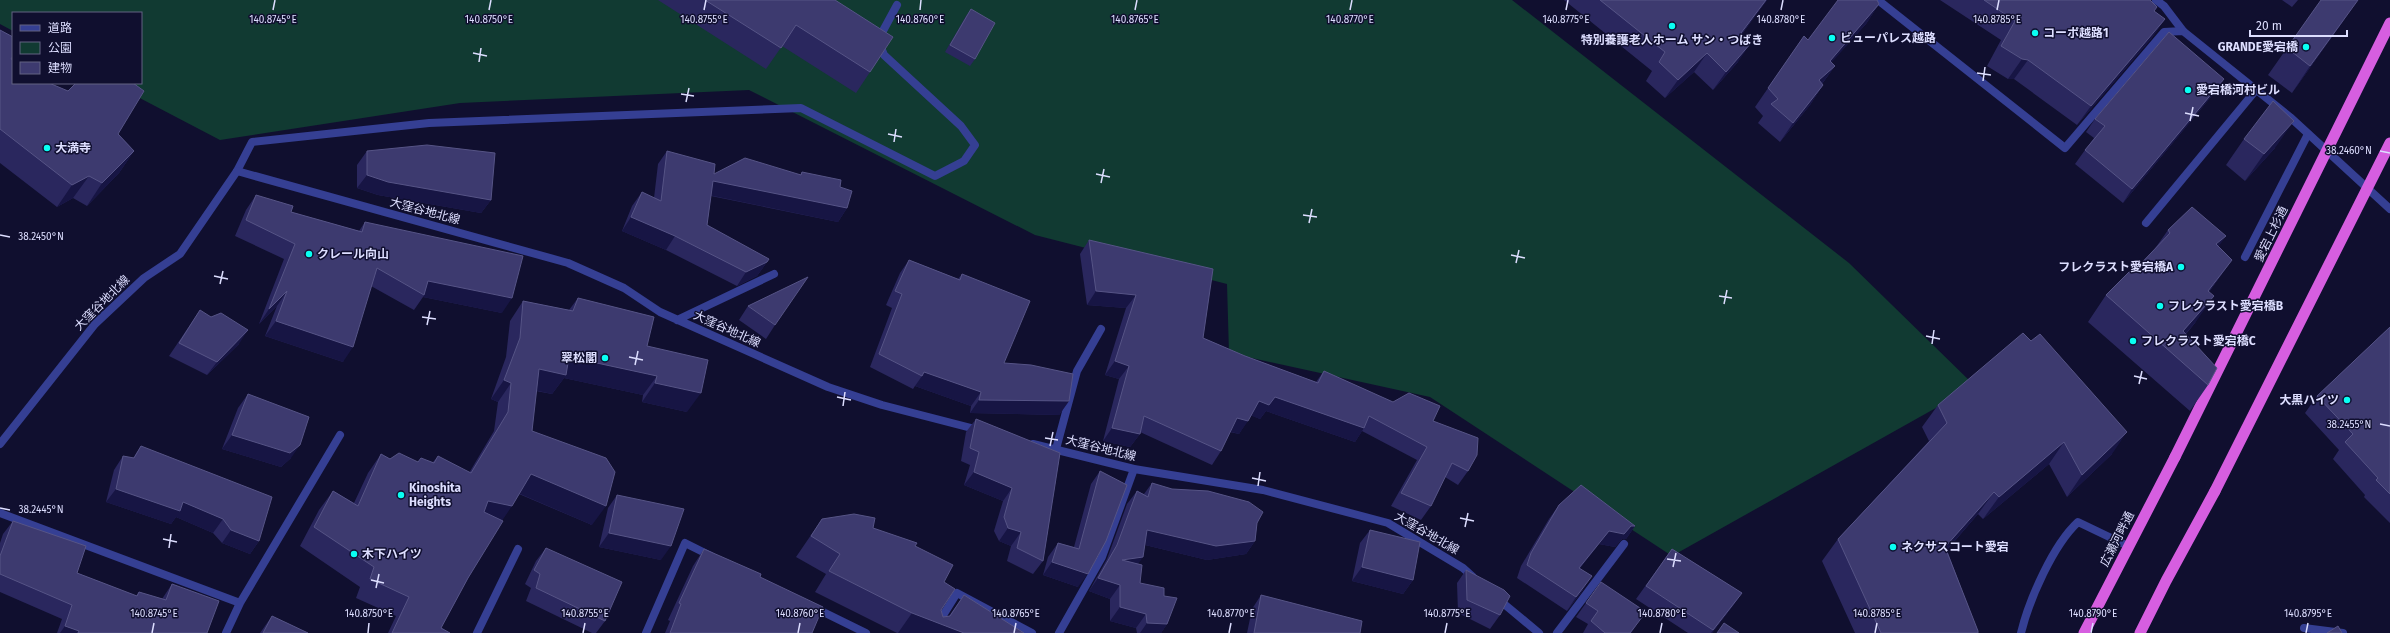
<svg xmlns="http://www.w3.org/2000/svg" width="2390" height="633" viewBox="0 0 2390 633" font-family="'Fira Sans','Noto Sans JP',sans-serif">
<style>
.green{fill:#113a32}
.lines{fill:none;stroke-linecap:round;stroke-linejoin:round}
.service{stroke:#353f93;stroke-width:8}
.minor{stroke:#353f93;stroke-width:8}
.trunk{stroke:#d65ee0;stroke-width:11}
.trunk-bridge{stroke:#d65ee0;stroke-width:11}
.wall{fill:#2a275e}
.shaded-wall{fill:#171544}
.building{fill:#3d3a6f;stroke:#565486}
.ticks{fill:none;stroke:#dddeff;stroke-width:1.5}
.poi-dot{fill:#09fff3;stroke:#100f2f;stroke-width:1.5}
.labels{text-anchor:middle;stroke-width:3;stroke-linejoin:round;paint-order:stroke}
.poi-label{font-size:12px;font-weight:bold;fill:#dddeff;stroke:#100f2f;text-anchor:start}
.street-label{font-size:12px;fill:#dddeff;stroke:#100f2f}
.ticks-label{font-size:10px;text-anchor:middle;fill:#dddeff;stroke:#100f2f;stroke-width:3;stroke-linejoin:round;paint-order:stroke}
</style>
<rect width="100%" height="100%" fill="#100f2f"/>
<!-- green -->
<path class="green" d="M0,0H1512L1849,263L1975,386L1672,556L1430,397L1229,353L1227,284L1035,235L749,90L460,103L220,140L111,83H141V13H13V31L0,24Z"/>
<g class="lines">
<!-- service -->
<path class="service" d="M2156,0L2164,6L2183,31
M237,171L252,142L429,123L801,108L935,176L964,161L975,145L961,126L884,55L878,40L897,5
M2146,223L2256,90
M2245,257L2308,134
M0,513L240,603
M813,607L866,633
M226,633L240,603L340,435
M477,633L518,549
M646,633L685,543L711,556
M932,633L957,593L1032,633
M1059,633L1102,557L1134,469"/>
<!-- minor -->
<path class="minor" d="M1878,0L2065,148L2164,32L2183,31L2290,117L2390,209
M677,320L774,274
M0,444L95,324L144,278L180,254L237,171L568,263L624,288L660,312L828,387L882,405L979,430
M1033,444L1134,469L1263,490L1388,523L1463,568L1473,577
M1056,449L1077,371L1101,329
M1498,599L1539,633
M2304,628L2343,633
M1557,633L1624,544
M2021,633C2029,600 2053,545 2078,522L2128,546"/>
<!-- trunk -->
<path class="trunk" d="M2084,633L2175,457
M2140,633L2166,581L2215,491"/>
<!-- trunk-bridge -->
<path class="trunk-bridge" d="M2175,457L2390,23
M2215,491L2390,143"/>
</g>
<!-- wall -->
<path class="wall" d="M658,0H835L870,72L856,93L782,46L766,69Z
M1564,0H1767L1742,34L1738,62L1713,90L1694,72L1665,98L1646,81L1652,71Z
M1940,0H2150L2154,11L2165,19L2151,39L2077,125L2014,79H2008L1987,66L2001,40Z
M2282,0H2298L2292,7Z
M1879,4L1866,24L1831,62L1835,66L1822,84L1823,85L1810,105L1780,142L1758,123L1763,116L1755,107L1804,36L1808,40Z
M971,9L975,59L970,66L945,52L966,16Z
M2344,20L2292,93L2268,75L2287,48Z
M0,30L11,59L118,134L134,151L119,173L87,206L73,198L57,207L0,163Z
M2224,79L2215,92L2123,203L2075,164L2085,150L2094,138L2086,132L2095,119Z
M2244,139L2275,148L2245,181L2226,165Z
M367,151L491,200L481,213L378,195L357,188V165Z
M667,151L714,174L800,175L802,172L840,187L847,208L838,222L711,196L707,225L767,262L757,276L737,286L666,250L622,231L632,206L642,192L654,198L658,164Z
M256,195L291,212L359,231L365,222L502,313L423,297L414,310L371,286L343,362L265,336L277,306L259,324L284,259L235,236L246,210Z
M2168,230L2218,247L2232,260L2209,292L2195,323L2186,334L2208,385L2190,411L2088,322L2106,295L2133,272L2154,250Z
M1089,240L1203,338L1245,356L1316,382L1324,371L1433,421L1468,471L1458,485L1445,477L1431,506L1421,520L1391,506L1417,460L1362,431L1355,442L1266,411L1260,419L1251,415L1239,434L1230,432L1221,451L1212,465L1140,432V434L1130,447L1103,441L1119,379L1105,375L1126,308L1087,305L1080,254Z
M909,260L958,279L962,274L1004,363L1069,401L1059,415L970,413L971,406L915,386L913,389L870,367L892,308L886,305L900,273Z
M578,298L647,346L687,412L642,402L643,395L564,378L552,394L536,391L532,431L592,525L519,494L502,520L468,578L441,628L450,633H388L396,616L356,598L360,587L300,546L319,510L333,491L354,503L368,473L381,454L390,459L418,462H433L438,456L469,473L494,431L498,402L491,399L506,357L510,321L523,301L569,310Z
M748,306L775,325L766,339L739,320Z
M200,310L239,344L207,375L169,356Z
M2390,327V523L2364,497L2365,495L2333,459L2339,450L2305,413L2317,396Z
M248,394L291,458L281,467L222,449L238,408Z
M1938,405L2112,454L2067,497L2049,464L1983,519L1978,514L1947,550L1978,633H1855L1822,561L1838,539L1929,441L1922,427Z
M976,419L1060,453L1043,561L1033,574L1007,561L1011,546L999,541L994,531L1003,501L964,485L970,465L961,461L966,432Z
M141,446L259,541L250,554L222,543L213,533L176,517L171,524L106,502L114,470L123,456L133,458Z
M1100,471L1078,587L1043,575L1048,557L1058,543L1074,547L1091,484Z
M1152,483L1257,523L1255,541L1246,554L1207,560L1145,545L1138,564L1140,583L1164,596L1167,624L1161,633H1137L1136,628L1110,621V599L1089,591L1107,559L1127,504L1137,491L1144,494Z
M617,495L661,560L599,547L608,508Z
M1559,505L1635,526L1626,539H1622L1615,547L1599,544L1580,568L1583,590L1567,611L1517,578L1521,566L1549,519Z
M822,519L873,528L915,546L944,582L941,610L943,617L949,616L964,595L1024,633H897L815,592L826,574L796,557Z
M13,521L77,573L136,596L139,592L162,599L172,584L207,633H57L62,619L0,592V543L3,534Z
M1370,530L1413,580L1403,594L1352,581L1360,543Z
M546,548L605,621L596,633H592L526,601L531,588L525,584L536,561Z
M704,549L760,577L812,633H665L670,621L668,620L693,566Z
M1672,549L1742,593L1732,607L1712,633H1688L1636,599Z
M1466,570L1500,615L1490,629L1458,613L1457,583Z
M1261,595L1360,633H1247L1252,609Z
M1586,603L1636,626L1631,633H1583L1588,624L1576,617Z
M272,616L308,633H260Z"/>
<!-- shaded-wall -->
<path class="shaded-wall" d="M1766,0H1767L1728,52L1741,33Z
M2358,0L2344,20L2292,93L2310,66Z
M1879,4L1866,24L1816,80L1830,61Z
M2165,19L2151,39L2077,125L2091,106Z
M1751,43L1738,62L1713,90L1726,72Z
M1707,53L1694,72L1665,98L1678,80Z
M2022,59L2028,60L2014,79H2008Z
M1835,66L1821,85L1819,80Z
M2224,79L2215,92L2123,203L2132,189Z
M1823,85L1810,105L1780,142L1793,123Z
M2294,121L2275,148L2245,181L2264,154Z
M134,151L119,173L87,206L102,183Z
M367,175L491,200L481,213L378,195L357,188Z
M89,176L73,198L57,207L72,185Z
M713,181L847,208L838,222L704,194Z
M631,217L675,236L666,250L622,231Z
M2226,236L2207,263L2216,244Z
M2232,260L2213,286L2189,317L2208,291Z
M767,262L757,276L737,286L746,272Z
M428,281L512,298L502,313L423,297L424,295Z
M287,291L277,306L259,324L269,309Z
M1096,291L1136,295L1126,308L1087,305Z
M2214,296L2195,323L2170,351L2183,331Z
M276,321L353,347L343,362L265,336Z
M248,330L239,344L207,375L217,362Z
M569,357L657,376L643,395L564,378L552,394L525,388L539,369Z
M1115,361L1129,366L1119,379L1105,375Z
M924,372L981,392L971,406L915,386L922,376Z
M504,380L511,383L498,402L491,399Z
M655,383L701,393L687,412L642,402Z
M1275,397L1364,428L1355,442L1266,411L1260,419L1249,415L1259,401Z
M979,400L1069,401L1059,415L970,413Z
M1237,418L1248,421L1239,434L1228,431Z
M1112,428L1140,434L1130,447L1103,441Z
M2127,432L2112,454L2067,497L2082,475Z
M232,435L300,445L291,458L281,467L222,449Z
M2064,442L2049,464L1983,519L1999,497Z
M974,472L1012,488L1003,501L964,485Z
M531,474L606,506L592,525L518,493Z
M116,489L183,502L223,519L213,533L176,517L171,524L106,502Z
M1994,492L1978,514L1930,569L1945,547Z
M488,501L512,506L499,525L475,520Z
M1631,526H1635L1626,539H1622L1615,547L1599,544L1570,581L1579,568L1609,531Z
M1008,528L1021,532L1011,546L999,541Z
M231,530L259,541L250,554L222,543Z
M1147,530L1255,541L1246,554L1207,560L1137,543Z
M609,533L671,546L661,560L599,547Z
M1143,557L1134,570L1122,560Z
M1052,562L1088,574L1078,587L1043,575Z
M1362,567L1413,580L1403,594L1352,581Z
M1592,576L1583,590L1567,611L1576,597Z
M1098,578L1120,585L1110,599L1089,591Z
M1742,593L1732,607L1712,633H1711Z
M1120,607L1146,614L1136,628L1110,621Z
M1646,612L1631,633H1630Z
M912,613L964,633H898Z
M1147,623L1167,624L1161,633H1140Z
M65,626L79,631L77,633H60Z"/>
<!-- building -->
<path class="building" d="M705,0H835L893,37L870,72L796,25L781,48Z
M1600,0H1766L1741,33L1751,43L1726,72L1707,53L1678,80L1659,62L1665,52Z
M1838,0H1877L1879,4L1830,61L1835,66L1819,80L1823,85L1793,123L1771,104L1778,99L1768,88L1804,36L1808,40Z
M1984,0H2150L2157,7L2154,11L2165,19L2091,106L2028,60L2022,59L2001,46L2015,21Z
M2321,0H2358L2310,66L2287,48Z
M971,9L995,23L975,59L950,45Z
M0,30L13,37V56L11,59L13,60V83H49L68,91L76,83H133L144,91L118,134L134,151L102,183L89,176L72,185L0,129Z
M2169,32L2224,79L2132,189L2085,150L2105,126L2095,119Z
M2273,101L2294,121L2264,154L2244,139Z
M427,145L495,153L491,200L388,182L367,175V151Z
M667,151L715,164L714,174L745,158L801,175L802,172L841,180L840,187L852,191L847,208L713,181L707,225L769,259L767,262L746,272L675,236L631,217L642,192L661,201Z
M256,195L293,206L291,212L362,232L365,222L523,256L512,298L428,281L424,295L377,268L353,347L276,321L287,291L269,309L295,244L246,220Z
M2192,207L2226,236L2216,244L2232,260L2208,291L2214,296L2183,331L2217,368L2208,385L2106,295L2131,270L2133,272L2170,233L2168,230Z
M1089,240L1213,269L1203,338L1245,356L1318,383L1324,371L1393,402L1409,393L1440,406L1433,421L1478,438L1477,455L1468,471L1452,463L1431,506L1401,493L1427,447L1369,416L1364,428L1275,397L1269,405L1259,401L1248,421L1237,418L1221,451L1144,416L1140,434L1112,428L1129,366L1115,361L1136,295L1096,291Z
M909,260L960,280L962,274L1030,301L1004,363L1031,365L1073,374L1069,401L979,400L981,392L924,372L922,376L879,354L902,294L895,291Z
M808,277L775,325L748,306Z
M578,298L654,317L647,346L708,360L701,393L655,383L657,376L569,357L566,375L539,369L532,431L606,458L615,472L606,506L531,474L512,506L488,501L484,512L503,521L468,578L441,628L450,633H392L409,597L370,579L374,567L314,527L333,491L358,506L381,454L390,459L399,453L418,462L421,458L434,463L438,456L471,473L508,412L511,383L504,380L520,338L523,301L573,311Z
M200,310L211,317L221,313L248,330L217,362L179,343Z
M2390,327V494L2376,480L2378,478L2345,442L2353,434L2317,396Z
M2023,333L2031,341L2040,334L2127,432L2082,475L2064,442L1999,497L1994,492L1945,547L1978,631V633H1881L1838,539L1947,423L1938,405Z
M248,394L309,417L300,445L290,453L232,435Z
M976,419L1060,453L1043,561L1017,548L1021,532L1008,528L1004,517L1012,488L974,472L979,452L970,448Z
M141,446L272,497L259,541L231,530L223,519L183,502L180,511L116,489L123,456L134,458Z
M1100,471L1127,485L1106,541L1088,574L1052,562L1058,543L1079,549Z
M1152,483L1172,489L1208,491L1249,502L1263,512L1257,523L1255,541L1216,546L1147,530L1143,557L1122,560L1142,565L1140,583L1164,588V596L1177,598L1167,624L1147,623L1146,614L1120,607V585L1098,578L1117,545L1137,491L1148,497Z
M1581,485L1635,526H1631L1624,534L1609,531L1579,568L1592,576L1576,597L1527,565L1531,553L1559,505Z
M617,495L684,509L671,546L609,533Z
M854,514L875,518L873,528L917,543L915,546L953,565L944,582L955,589L941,610L943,617L950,616L964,595L1024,633H964L912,613L829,571L840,554L811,536L822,519Z
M13,521L86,546L77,573L137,596L139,592L166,600L172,584L219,601L207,633H78L79,631L65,626L72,605L0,574V556Z
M1370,530L1420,542L1413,580L1362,567Z
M546,548L622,582L605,621L536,588L540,574L534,570Z
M704,549L761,574L760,577L823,607L812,633H670L681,604L679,603Z
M1672,549L1742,593L1713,630L1646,586Z
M1466,570L1504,590L1510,596L1500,615L1467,600Z
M1601,582L1646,612L1630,633H1605L1591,621L1598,611L1586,603Z
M1261,595L1362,621L1360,633H1254Z
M272,616L308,633H263Z
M1724,623L1739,633H1717Z
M2338,626L2342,633H2327Z"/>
<!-- ticks -->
<path class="ticks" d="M273,10L275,0M489,10L491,0M704,10L706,0M920,10L921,0M1135,10L1137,0M1350,10L1352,0M1566,10L1568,0M1781,10L1783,0M1997,10L1999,0M473,53L487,56M479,62L481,48M1977,73L1991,75M1983,81L1985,67M681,94L694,96M686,102L689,88M2185,113L2199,116M2190,121L2193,107M888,134L902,137M894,142L896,129M2380,151L2390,153M1096,174L1110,177M1101,183L1104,169M1303,215L1317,217M1309,223L1312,209M0,235L10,237M1511,255L1525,258M1516,263L1519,250M214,276L228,279M220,284L223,271M1719,296L1732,298M1724,304L1727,290M422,317L436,319M427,325L430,311M1926,336L1940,339M1932,344L1934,330M629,357L643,360M635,365L638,351M2134,376L2147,379M2139,384L2142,371M837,397L851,400M843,406L845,392M2380,424L2390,426M1045,438L1058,440M1050,446L1053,432M1252,478L1266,481M1258,486L1260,472M0,508L10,510M1460,518L1474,521M1465,527L1468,513M163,539L177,542M169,548L171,534M1667,559L1681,561M1673,567L1676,553M371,580L384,583M376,588L379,574M152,633L154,623M368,633L369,623M583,633L585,623M798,633L800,623M1014,633L1016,623M1229,633L1231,623M1445,633L1447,623M1660,633L1662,623M1875,633L1877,623M2091,633L2093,623M2306,633L2308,623"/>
<!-- markers -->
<g class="poi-dot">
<circle cx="1672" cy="26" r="4"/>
<circle cx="2035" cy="33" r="4"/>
<circle cx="1832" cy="38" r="4"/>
<circle cx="2306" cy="47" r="4"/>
<circle cx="2188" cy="90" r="4"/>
<circle cx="47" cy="148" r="4"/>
<circle cx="309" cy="254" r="4"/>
<circle cx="2181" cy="267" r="4"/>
<circle cx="2160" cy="306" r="4"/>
<circle cx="2133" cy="341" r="4"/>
<circle cx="605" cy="358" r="4"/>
<circle cx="2347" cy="400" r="4"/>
<circle cx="401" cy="495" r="4"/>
<circle cx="1893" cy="547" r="4"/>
<circle cx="354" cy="554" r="4"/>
</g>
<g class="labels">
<!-- poi labels -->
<g class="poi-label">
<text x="2043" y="37">コーポ越路1</text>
<text x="1840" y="42">ビューパレス越路</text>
<text x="1672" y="44" text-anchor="middle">特別養護老人ホーム サン・つばき</text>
<text x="2298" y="51" text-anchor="end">GRANDE愛宕橋</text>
<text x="2196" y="94">愛宕橋河村ビル</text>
<text x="55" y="152">大満寺</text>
<text x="317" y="258">クレール向山</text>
<text x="2173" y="271" text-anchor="end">フレクラスト愛宕橋A</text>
<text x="2168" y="310">フレクラスト愛宕橋B</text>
<text x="2141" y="345">フレクラスト愛宕橋C</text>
<text x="597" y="362" text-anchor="end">翠松閣</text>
<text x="2339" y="404" text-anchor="end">大黒ハイツ</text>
<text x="409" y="492">Kinoshita<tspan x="409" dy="14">Heights</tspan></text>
<text x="1901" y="551">ネクサスコート愛宕</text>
<text x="362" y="558">木下ハイツ</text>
</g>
<!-- street labels -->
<g class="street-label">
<text transform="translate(425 211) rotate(15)" y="4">大窪谷地北線</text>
<text transform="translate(2271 234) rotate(-64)" y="4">愛宕上杉通</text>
<text transform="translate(102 303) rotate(-45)" y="4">大窪谷地北線</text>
<text transform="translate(727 329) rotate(24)" y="4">大窪谷地北線</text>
<text transform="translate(1101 448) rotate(14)" y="4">大窪谷地北線</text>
<text transform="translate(1427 533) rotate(30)" y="4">大窪谷地北線</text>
<text transform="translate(2117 539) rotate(-63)" y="4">広瀬河畔通</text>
</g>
</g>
<g class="ticks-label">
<text x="273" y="23">140.8745°E</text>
<text x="489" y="23">140.8750°E</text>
<text x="704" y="23">140.8755°E</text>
<text x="920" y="23">140.8760°E</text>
<text x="1135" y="23">140.8765°E</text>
<text x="1350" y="23">140.8770°E</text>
<text x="1566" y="23">140.8775°E</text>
<text x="1781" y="23">140.8780°E</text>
<text x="1997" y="23">140.8785°E</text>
<text x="2349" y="154">38.2460°N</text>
<text x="41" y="240">38.2450°N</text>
<text x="2349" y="428">38.2455°N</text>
<text x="41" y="513">38.2445°N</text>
<text x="154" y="617">140.8745°E</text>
<text x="369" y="617">140.8750°E</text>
<text x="585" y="617">140.8755°E</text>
<text x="800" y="617">140.8760°E</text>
<text x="1016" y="617">140.8765°E</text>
<text x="1231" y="617">140.8770°E</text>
<text x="1447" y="617">140.8775°E</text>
<text x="1662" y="617">140.8780°E</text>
<text x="1877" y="617">140.8785°E</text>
<text x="2093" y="617">140.8790°E</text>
<text x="2308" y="617">140.8795°E</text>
</g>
<!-- legend -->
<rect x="12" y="12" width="130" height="72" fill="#100f2f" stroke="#626282"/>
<rect x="20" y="25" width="20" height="6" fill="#353f93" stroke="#626282"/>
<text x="48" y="32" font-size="12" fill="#dddeff">道路</text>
<rect x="20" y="42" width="20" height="12" fill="#113a32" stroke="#626282"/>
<text x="48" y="52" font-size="12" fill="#dddeff">公園</text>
<rect x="20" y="62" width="20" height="12" fill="#3d3a6f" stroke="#626282"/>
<text x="48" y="72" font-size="12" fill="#dddeff">建物</text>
<!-- scale -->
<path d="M2250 30v6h97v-6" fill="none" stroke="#dddeff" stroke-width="2"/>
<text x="2256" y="30" font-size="12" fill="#dddeff" stroke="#100f2f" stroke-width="3" paint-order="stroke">20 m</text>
</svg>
